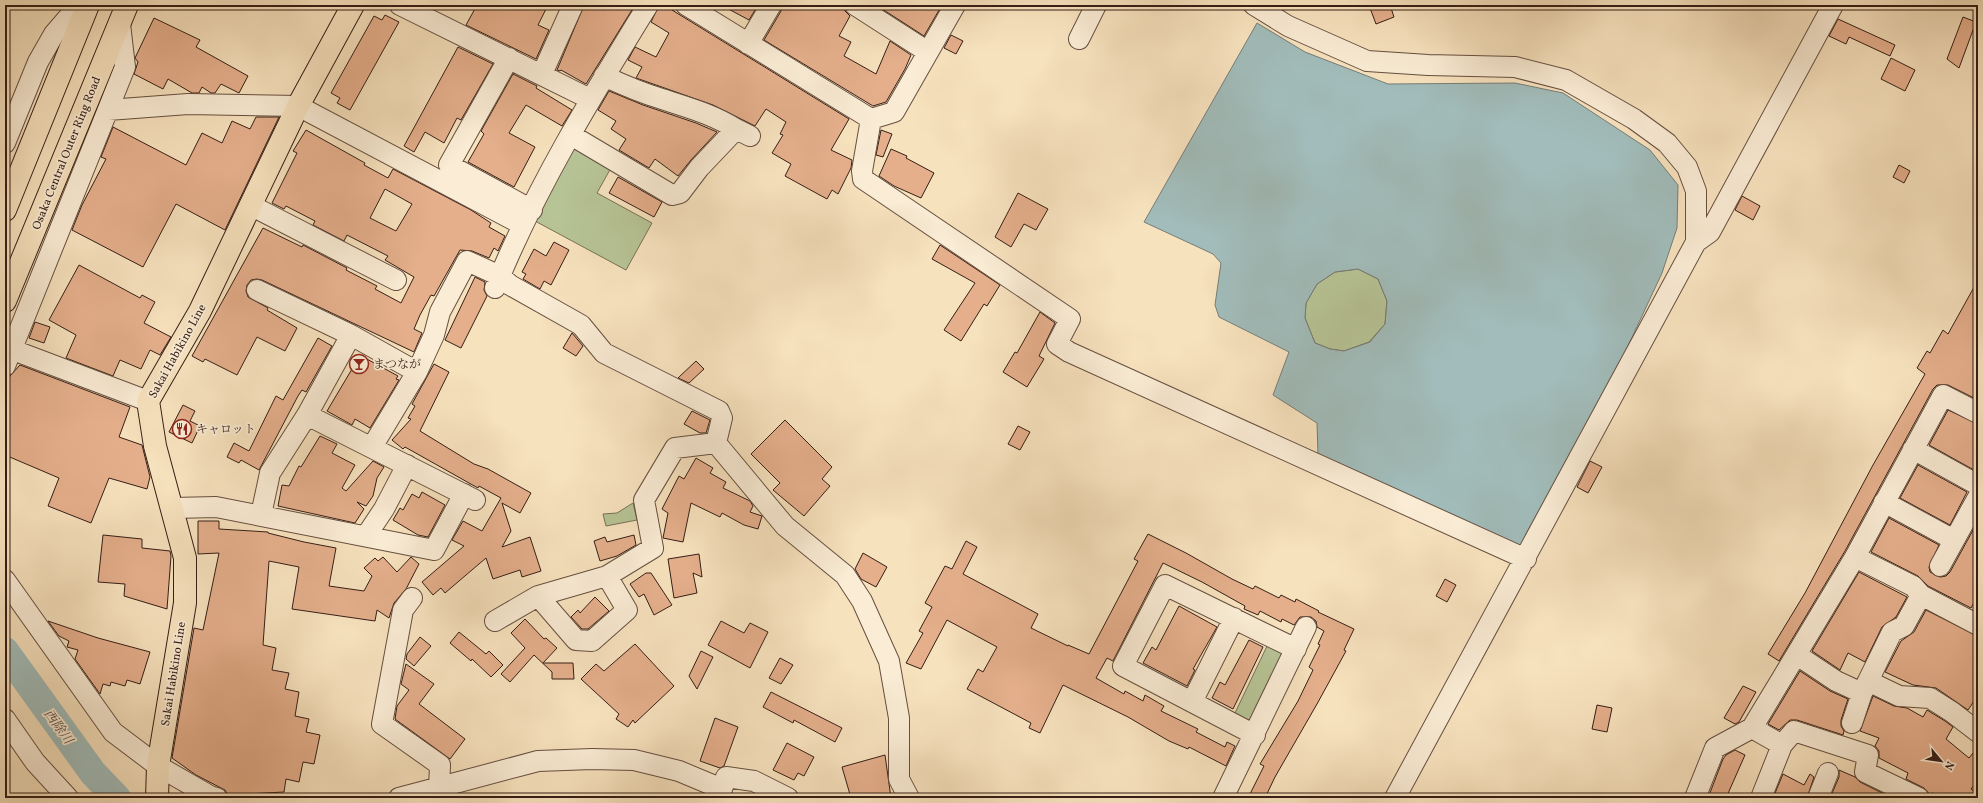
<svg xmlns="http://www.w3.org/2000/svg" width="1983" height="803" viewBox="0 0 1983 803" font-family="Vollkorn,'Noto Serif JP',serif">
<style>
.green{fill:#b7c496;stroke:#767156}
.water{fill:#a1bcba;stroke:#767d78;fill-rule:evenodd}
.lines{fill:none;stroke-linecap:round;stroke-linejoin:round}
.river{stroke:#a1bcba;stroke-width:28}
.building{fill:#e5af8c;stroke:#351e15;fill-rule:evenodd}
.minor-casing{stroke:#664f3f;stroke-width:22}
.major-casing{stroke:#351e15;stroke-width:24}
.minor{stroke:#faecd5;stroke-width:20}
.major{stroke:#f7e2be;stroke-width:22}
.labels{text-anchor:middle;stroke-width:3.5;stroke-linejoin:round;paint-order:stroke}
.street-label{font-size:12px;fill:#351e15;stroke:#faecd5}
.poi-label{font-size:12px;fill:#351e15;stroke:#faecd5;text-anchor:start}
.water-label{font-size:13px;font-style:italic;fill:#554d47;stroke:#faecd5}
</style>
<rect width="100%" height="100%" fill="#f7e2be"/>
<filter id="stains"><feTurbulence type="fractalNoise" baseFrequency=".005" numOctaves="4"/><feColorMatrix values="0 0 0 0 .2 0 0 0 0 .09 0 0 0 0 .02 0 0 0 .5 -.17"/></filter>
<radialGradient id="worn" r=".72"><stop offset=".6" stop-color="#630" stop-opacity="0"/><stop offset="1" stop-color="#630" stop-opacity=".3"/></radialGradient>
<!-- green -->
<path class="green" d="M575,146L612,166L597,193L652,223L626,270L535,221Z
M1358,269L1378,279L1387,301L1385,324L1369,342L1344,351L1330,349L1315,343L1305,318L1306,303L1317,284L1335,272Z
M633,503L637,520L606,526L603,514L617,513Z
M1268,644L1283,651L1284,658L1254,718L1248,720L1235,713Z"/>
<!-- water -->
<path class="water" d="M1257,23L1305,52L1388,84L1515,83L1563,93L1650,150L1678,185L1677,228L1662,273L1607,391L1522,548L1318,455L1317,423L1273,395L1289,352L1219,317L1215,305L1221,263L1213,254L1144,222ZM1358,269L1378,279L1387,301L1385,324L1370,342L1344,351L1330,349L1315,343L1305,318L1306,303L1317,284L1335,272Z"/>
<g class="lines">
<!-- river -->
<path class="river" d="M5,651L93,773L117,798"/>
</g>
<!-- building -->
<path class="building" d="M477,5H548L538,25L549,30L536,59L466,25Z
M584,5H596L605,10L608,5H635L586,84L561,70L560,71L557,70Z
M659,5H675L672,10L849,119L831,150L852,160L851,168L838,194L832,190L827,199L785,176L791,164L772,153L783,135L780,134L786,122L766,109L755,126L713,105L636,78L642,67L628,60L635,47L656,57L669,33L651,22Z
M721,5H758L749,20Z
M782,5H844L845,11L850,16L839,36L851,42L844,56L876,74L890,41L911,55L905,69L886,102L873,106L764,40L781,11Z
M876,5H942L924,36Z
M1377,5H1390L1394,17L1376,24L1370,8Z
M385,15L399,22L350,110L337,103L340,98L331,93L374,16L382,20Z
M1963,17L1976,22L1959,68L1947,59Z
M154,18L200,40L196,47L248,76L239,93L221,84L215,93H211L202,87L199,93H192L168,79L163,89L134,74L138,62L135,58Z
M1838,19L1895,45L1890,56L1849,37L1846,44L1829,36Z
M951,35L963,41L956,54L944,48Z
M458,47L493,64L461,120L457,118L444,143L425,132L414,152L404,146Z
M1891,58L1915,70L1905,91L1881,79Z
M513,74L537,86L536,88L572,110L562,126L526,105L509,133L535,147L514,187L468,162L484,134L481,131Z
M609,91L643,105L696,123L717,132L691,160L678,176L655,159L649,168L619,150L626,139L611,129L616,121L598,110Z
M256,117H279L225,230L176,204L143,267L72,230L82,205L106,159L101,157L113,127L186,165L202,133L222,143L232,121L250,129Z
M306,130L365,163L364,165L388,178L393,169L471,210L491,223L489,227L505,236L498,251L494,248L489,258L472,251L460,250L434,296L431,295L420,315L414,329L422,333L414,352L262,280L257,279L251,280L247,285L246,291L248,297L268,308L267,310L297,328L285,351L257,337L237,375L205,359L203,362L192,356L263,228L302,247L303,245L347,268L346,270L377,286L375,289L401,303L414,277L385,260L388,256L347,235L344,241L313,225L315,221L286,206L284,209L272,203L297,153L293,151ZM385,189L412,204L396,231L370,218Z
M881,130L892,134L883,157L876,155Z
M891,149L907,156L906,158L934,173L921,198L894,186L879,176Z
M1899,165L1910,171L1904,183L1893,177Z
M618,177L662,202L654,217L609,193Z
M1018,193L1048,209L1036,230L1024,224L1011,247L995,237Z
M1742,196L1760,206L1753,220L1735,210Z
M554,242L569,250L551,285L544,281L540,289L523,279L526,274L522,272L534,249L546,256Z
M940,245L1000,285L987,306L984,304L961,341L944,330L975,283L932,259Z
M79,265L140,298L142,295L155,302L144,323L171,337L160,355L150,350L141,369L120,360L113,376L66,358L76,335L49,320Z
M475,277L485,282L484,290L487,296L461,348L445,340Z
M1978,280V400L1948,385H1937L1933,389L1845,551L1779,661L1768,654L1805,593L1873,465L1925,374L1917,368L1927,351L1930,353L1943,330L1948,334Z
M1040,312L1055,323L1039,356L1044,359L1027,387L1003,372L1015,352L1017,353Z
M35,322L50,327L44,343L29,338Z
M572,333L583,346L576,356L563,348Z
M318,338L332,346L306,392L302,390L298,396L259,470L241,460L239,463L227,457L234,443L249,451L276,396L283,400Z
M365,358L398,376L396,379L399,380L370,428L355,419L352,425L327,411L355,364L360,367Z
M696,361L704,369L689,383L678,378Z
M434,364L449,372L420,431L474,464L488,469L531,493L520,513L502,503L511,531L502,547L530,537L541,571L522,577L520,570L493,579L486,558L445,593L441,588L433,595L422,582L464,546L452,540L463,521L482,531L501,498L479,486L478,488L469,483L405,447L403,449L392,440L411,419L408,418L415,406L412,404Z
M20,365L130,407L119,437L142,445L150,477L147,489L109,478L91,523L48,506L59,478L5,455V390L10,376Z
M183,405L195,411L190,421L200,426L192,443L169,432Z
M1948,410L1978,424V463L1974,470L1929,445Z
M692,411L710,420L706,433H700L684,424Z
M785,420L832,467L822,479L830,486L804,516L773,490L780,483L751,454Z
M1018,426L1030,432L1020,450L1008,444Z
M320,436L337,444L332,453L355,465L342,488L346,491L373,461L384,467L377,478L373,496L366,506L357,502L364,509L355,523L278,506L282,485L289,486L299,466L301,467Z
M696,458L713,468L710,473L726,482L723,488L750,501L753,506L750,512L762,516L758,529L744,525L722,513L720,517L691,503L683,542L663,538L668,513L662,509L679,476L684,479Z
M1590,461L1602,467L1588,493L1577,487Z
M1918,465L1967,492L1950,525L1900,498Z
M422,492L445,505L428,537L418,535L393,520L400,508L403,510L412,494L419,498Z
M1889,518L1939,545L1929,567L1930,572L1940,577L1946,576L1950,572L1978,521V595L1971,608L1928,586L1918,576L1871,552Z
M198,521H219V529L268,532V533L304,542L336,548L329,586L364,591L372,576L364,568L375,558L378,561L383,557L397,572L411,557L419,564L406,589L394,603L389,618L377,610L375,621L292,609L299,567L269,561L263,645L276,648L272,670L289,673L285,689L299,692L295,716L309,719L306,732L320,735L314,764L303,762L299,782L286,779L284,792L228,795L225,790L196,775L172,758L194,628L203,630L219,553L198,554Z
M1148,534L1186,553L1232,579L1253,589L1255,586L1279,598L1281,595L1295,602L1296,599L1319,611L1318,612L1354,629L1344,650L1346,651L1317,704L1275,777L1265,798H1248L1264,766L1260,764L1298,701L1313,670L1309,667L1320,645L1318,644L1324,631L1317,627L1316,621L1311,617H1300L1294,625L1282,619L1281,622L1260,611L1258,615L1244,609L1245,606L1202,582L1163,563L1113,661L1107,658L1096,678L1124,694L1125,691L1143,701L1145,695L1164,706L1161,711L1198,729L1196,732L1225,747L1227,742L1235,746L1226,766L1189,747L1188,749L1169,741L1128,717L1063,685L1040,733L1029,728L1031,723L967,689L978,669L983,672L997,647L947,620L921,669L906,663L923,633L919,631L932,607L925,603L945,566L952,569L966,541L977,547L963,574L1038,614L1031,628L1068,646V645L1089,654L1138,561L1134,559Z
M103,535L142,539V548L170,551L171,556L167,609L124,596L125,584L98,582Z
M634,535L636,545L617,556L600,561L594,541L605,537L607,542Z
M863,553L887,567L876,587L861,579L855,569Z
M699,554L702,577L693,573L697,593L674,598L668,559Z
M1859,572L1907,597L1896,617L1882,627L1865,662L1848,653L1840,670L1812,651Z
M646,573H651L672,605L654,615L644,594L639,597L630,584Z
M1445,579L1456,585L1447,602L1436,596Z
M595,597L609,611L588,629H582L571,617L578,610L580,613Z
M1179,606L1217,627L1193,669L1195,670L1187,686L1143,663L1152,647L1156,650Z
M1926,610L1978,636V695L1968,710L1936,688L1913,685L1885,672L1901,641L1914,632Z
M525,619L544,639L546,638L557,648L543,663H573L574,679H552V672L534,655L510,682L501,674L525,648L511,633Z
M48,621L98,638L150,652L140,684L127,680L125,686L111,682L110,686L103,684L100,694L75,659L78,650L67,647L69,641L59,636Z
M721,621L744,633L750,623L768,632L750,668L708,645Z
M459,632L486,654L489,651L503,665L491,677L472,659L471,661L450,643Z
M420,637L431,646L414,666L406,659L407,654Z
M1249,640L1263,647L1233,709L1212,698L1220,682L1225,685Z
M635,644L674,686L635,723L633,720L628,727L616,719L619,714L581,679L596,664L604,671Z
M701,651L713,657L697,689L689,676Z
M780,658L793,665L781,684L769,678Z
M406,664L434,684L419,704L465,739L450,759L395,719L397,706L409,690L401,684Z
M1800,671L1830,691L1848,699L1841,720V726L1844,731L1843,735L1797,720H1790L1779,730L1768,724Z
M1743,686L1756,692L1739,722L1735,724L1724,718Z
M771,692L842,728L835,742L794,720L793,723L763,707Z
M1873,696L1894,706L1907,708L1923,717L1927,710L1945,721L1953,727L1946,739L1969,758L1978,747V780L1971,789L1978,793V798H1945L1932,793L1930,795L1924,788L1906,779L1908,773L1879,758V751L1875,746L1879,738L1860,731Z
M1597,705L1612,708L1607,732L1592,729Z
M715,718L738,727L724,766L720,768L700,761Z
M787,743L814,757L804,776L798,773L794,780L773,770Z
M1735,750L1745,755L1726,798H1708L1723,759L1726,755Z
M885,755L891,798H851L842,767Z
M1839,770L1855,777L1860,782L1892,798H1830L1839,777Z
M1783,774L1804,785L1810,774L1814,777L1807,798H1773Z"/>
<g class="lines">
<defs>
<path id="minor" d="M400,5L590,99
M686,5L871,119L894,112L955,5
M855,5L928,52
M1254,5L1288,26L1367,61L1428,65L1515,67L1566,80L1634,119L1667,143L1687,167L1696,191V242L1395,798
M1079,39L1096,5
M748,44L771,5
M509,58L449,165L532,210
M542,74L573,5
M604,76C623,85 642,93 662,99C689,108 712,114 736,129
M108,110L188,104L298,106L523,225
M871,119L862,171L863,179L1070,319L1057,344L1069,352L1526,559
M571,135L672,195L680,193L699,168L736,129L750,136
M5,143L38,62L54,34L79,5
M250,205L396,280
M1696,242L1710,232L1833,5
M495,288C535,189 592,96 648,5
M257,290L351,335L417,372L372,447
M5,347L148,401
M5,366L125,67L120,24
M417,372L434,335L440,312L467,261L500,276L510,285L581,325L604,353L719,411L722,418L716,443L785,526L845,575L862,601L889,661L899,718V779L909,798
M307,415L475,500
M1913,449L1978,485
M1884,502L1954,540
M173,508L216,507L434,550L464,494
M261,515L270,473L307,415L351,335
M366,536L384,509L407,465
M1855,557L1913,586L1921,595L1978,625
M1940,566L1978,497
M5,580L113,732L158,766L210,796L217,798
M538,596L576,640L592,641L627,610L607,576
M412,598L403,610L382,724L440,765L439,788
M495,621L538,596L607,576L653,548L644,500L675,448L716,443
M1797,655L1836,681L1862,693L1868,681L1899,696L1930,698L1952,712L1978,732
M1868,681L1892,632L1904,626L1921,595
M1192,702L1234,618
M5,719L35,762L68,798
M1852,723L1862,693
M1752,728L1782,745L1794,731L1868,755L1865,772L1919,798
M1255,735L1123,666L1165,585L1296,649
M399,798L538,761L592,759L634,760L679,771L722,789L726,777L754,781L788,798
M1223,798L1306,627
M1695,798L1715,748L1752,728L1855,557L1943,395L1978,413
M1761,798L1782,745
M1818,798L1828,773"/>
<path id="major" d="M5,210L88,5
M5,301L127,5
M157,798L158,766L185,603V558L155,446L148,401L200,311L298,106L353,5"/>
</defs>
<!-- minor casing -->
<use href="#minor" class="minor-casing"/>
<!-- major casing -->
<use href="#major" class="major-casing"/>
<!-- minor -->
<use href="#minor" class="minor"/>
<!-- major -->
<use href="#major" class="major"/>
</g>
<!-- icons -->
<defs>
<symbol id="bar-ring" viewBox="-11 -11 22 22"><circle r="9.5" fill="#faecd5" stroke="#8f2418" stroke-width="1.5"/><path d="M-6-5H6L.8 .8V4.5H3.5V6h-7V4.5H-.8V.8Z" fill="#8f2418"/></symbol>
<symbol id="restaurant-ring" viewBox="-11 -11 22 22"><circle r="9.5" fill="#faecd5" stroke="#8f2418" stroke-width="1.5"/><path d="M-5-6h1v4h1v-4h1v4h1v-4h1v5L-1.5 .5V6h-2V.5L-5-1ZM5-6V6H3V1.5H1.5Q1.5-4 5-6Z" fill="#8f2418"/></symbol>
</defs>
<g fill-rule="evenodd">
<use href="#bar-ring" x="348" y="353" width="22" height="22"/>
<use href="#restaurant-ring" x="171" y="418" width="22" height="22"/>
</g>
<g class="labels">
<!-- street labels -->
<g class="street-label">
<text transform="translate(66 153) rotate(-68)" y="4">Osaka Central Outer Ring Road</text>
<text transform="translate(177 351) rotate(-61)" y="4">Sakai Habikino Line</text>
<text transform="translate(173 674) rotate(-81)" y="4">Sakai Habikino Line</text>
</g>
<!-- poi labels -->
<g class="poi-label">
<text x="373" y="368">まつなが</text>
<text x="196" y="433">キャロット</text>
</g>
<!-- water labels -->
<g class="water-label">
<text transform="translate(59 726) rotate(54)" y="5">西除川</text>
</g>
</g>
<!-- margin -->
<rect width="1983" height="803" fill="none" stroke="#f7e2be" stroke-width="20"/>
<rect x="6" y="6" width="1971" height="791" fill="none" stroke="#351e15" stroke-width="2"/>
<rect x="10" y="10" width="1963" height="783" fill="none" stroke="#351e15"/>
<!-- north arrow -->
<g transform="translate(1941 761) rotate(119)" stroke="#faecd5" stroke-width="3" paint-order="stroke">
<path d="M0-3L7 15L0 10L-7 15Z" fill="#351e15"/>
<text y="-6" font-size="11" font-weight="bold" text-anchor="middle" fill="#351e15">N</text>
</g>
<rect width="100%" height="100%" filter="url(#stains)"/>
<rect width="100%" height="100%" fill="url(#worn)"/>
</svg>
